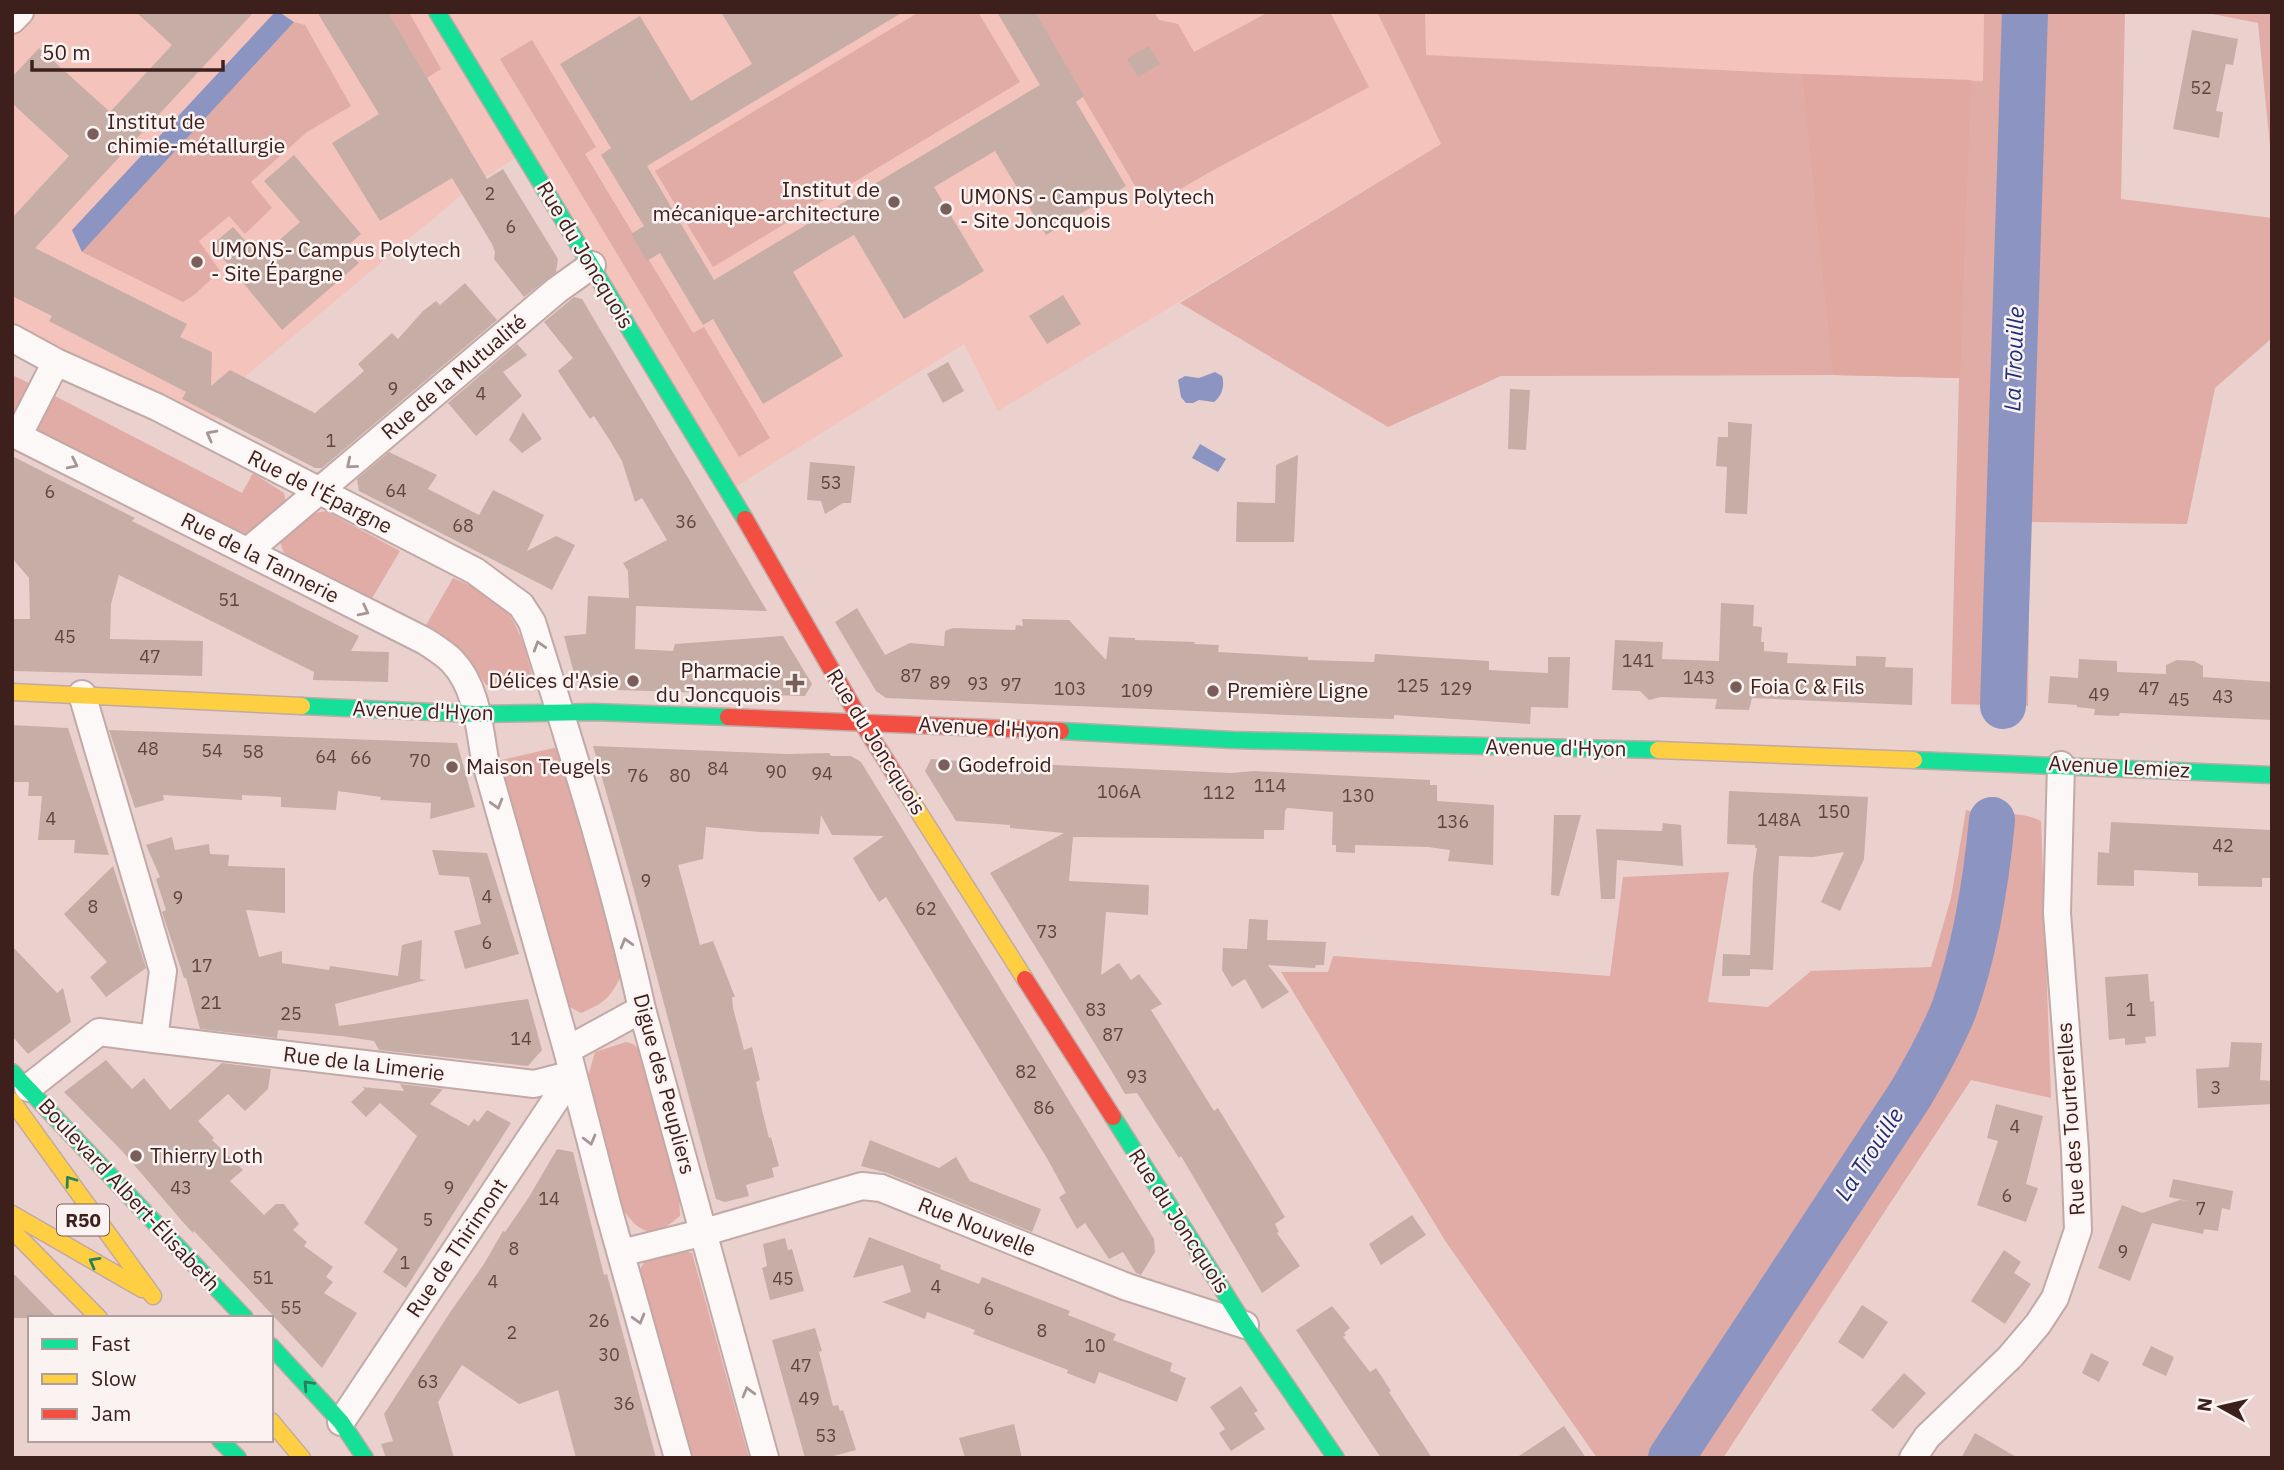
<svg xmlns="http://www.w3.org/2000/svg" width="2284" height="1470" viewBox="0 0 2284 1470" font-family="'IBM Plex Sans',sans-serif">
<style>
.built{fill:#f4c3bc}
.green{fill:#e0aca5}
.forest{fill:#e1a8a0}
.water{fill:#8c94c1}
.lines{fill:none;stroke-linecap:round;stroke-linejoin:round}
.river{stroke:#8c94c1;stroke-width:46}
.building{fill:#c6aea6}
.street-casing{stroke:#c2a9a6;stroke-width:30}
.fast-casing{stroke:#c2a9a6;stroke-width:19}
.slow-casing{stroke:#c2a9a6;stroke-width:19}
.jam-casing{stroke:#c2a9a6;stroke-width:19}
.street{stroke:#fcf8f8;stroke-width:26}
.fast{stroke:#16e098;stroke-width:16}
.slow{stroke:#ffcf43;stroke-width:16}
.jam{stroke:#f24e42;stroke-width:16}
.oneway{stroke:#a69795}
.oneway2{stroke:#2a805a}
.poi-dot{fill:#7a5e5a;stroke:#fbf3f2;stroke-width:2.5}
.labels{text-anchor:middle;stroke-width:5;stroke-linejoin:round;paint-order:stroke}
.number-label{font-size:18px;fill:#5f443e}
.shield{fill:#fbf3f2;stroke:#765f5c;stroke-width:2}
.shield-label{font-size:19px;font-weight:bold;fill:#3d201c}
.poi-label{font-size:21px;fill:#3d201c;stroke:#fbf3f2;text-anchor:start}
.street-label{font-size:21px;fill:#3d201c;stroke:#fbf3f2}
.water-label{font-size:23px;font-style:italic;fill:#1c2e7c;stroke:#fbf3f2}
</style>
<rect width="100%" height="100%" fill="#ead1ce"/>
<!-- built -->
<path class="built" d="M20,12H1377L1441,144L998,411L964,344L729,491L523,153L472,186L234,386L208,433L12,338V20Z
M1425,12H1984L1983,81L1802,74L1425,55Z"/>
<!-- green -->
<path class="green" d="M388,12H409L441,69L427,78Z
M919,12H978L1020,82L713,267L655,171Z
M1033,12H1154L1159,20L1178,24L1194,52L1269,12H1330L1369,87L1208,173L1148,208Z
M1377,12H1425L1426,55L1802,74L1983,81L1984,12H2125L2121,199L2272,218V338L2215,388L2187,524L2030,522L2028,706L1951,704L1959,378L1833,375L1501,376L1388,427L1180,303L1441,144Z
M2202,12H2272V168L2258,23Z
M294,22L305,25L351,106L307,132L251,182L272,208L245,234L229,216L199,241L220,271L194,295L183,302L82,252Z
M532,40L596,147L585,154L693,333L704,327L770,438L739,457L500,59Z
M12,375L33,385L12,424Z
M55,396L242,493L253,473L284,493L286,504L248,534L238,533L36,432Z
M326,511L400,551L371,600L285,556L280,542C290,526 308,513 326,511Z
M453,578C464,583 477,588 488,595C519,614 525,650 534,682L486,685C469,659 453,641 425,627Z
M558,747L622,973C612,996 605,1003 581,1013L562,1003L497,761Z
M1966,810C1990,817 2018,809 2041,821L2051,1098L1971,1080L1723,1458H1597L1446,1242L1281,972H1328L1333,956L1610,976L1623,877L1729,872L1708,1002L1768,1007L1811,971L1931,967L1951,898Z
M626,1042L633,1044L642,1052L679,1192L680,1216C653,1239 641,1236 621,1207L587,1080L595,1052Z
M679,1249L692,1253L749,1458H692L640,1269L648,1256Z"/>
<!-- forest -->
<path class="forest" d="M1802,74L1971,80L1960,378L1833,375Z"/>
<!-- water -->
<path class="water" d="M275,12H279L294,22L82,252L72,230Z
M1215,372L1222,376C1225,385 1222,396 1214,402L1199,400L1193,403H1186L1181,397L1178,380L1185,376L1199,378Z
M1200,444L1226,459L1218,472L1192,458Z"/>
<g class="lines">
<!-- river -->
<path class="river" d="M2003,706L2025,12
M1671,1458L1910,1095C1926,1068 1942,1039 1954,1009C1976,948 1986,883 1992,820"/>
</g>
<!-- building -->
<path class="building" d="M136,12H254L35,248L187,324L180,337L212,352L211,386L230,370L315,413L364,371L358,364L392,333L398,339L423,311L436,301L440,305L465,283L497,320L322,468H315L182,399L186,392L49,321L52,316L12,296V218L69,156L12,103V77L39,48L110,112L172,45Z
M317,12H388L487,179L503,169L558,259L556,272L524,297L494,259L495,252L492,244L452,178L380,221L332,143L379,114Z
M721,12H903L647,166L714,280L1040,85L997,12H1035L1084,96L1076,102L1126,186L1046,235L995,151L934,187L984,271L904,319L854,235L828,250L793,272L843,356L763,404L713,319L703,325L660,253L647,261L631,234L644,226L601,155L611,148L560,64L640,16L691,101L752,64Z
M2192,30L2238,39L2233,65L2226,64L2216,111L2223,112L2219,138L2173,129Z
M1149,46L1160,64L1138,77L1127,59Z
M294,155L361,234L345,248L359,263L282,330L212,245L233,227L260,257L300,222L264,181Z
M1063,295L1081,324L1047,344L1029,316Z
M574,297L582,299L767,611L636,606L635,649L673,651L675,644L783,636L812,684L805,696L586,689L576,681L564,636L586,634L588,596L629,598L628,571L623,563L667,540L642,498L635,502L622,461L609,439L594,416L590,419L558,371L573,358L544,322Z
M517,344L527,355L503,372L522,396L476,436L448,403Z
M948,362L964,391L943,403L927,374Z
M1510,389L1530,390L1526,450L1508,449Z
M523,412L542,439L522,453L509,440Z
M1728,422L1752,424L1747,514L1725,513L1727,467L1716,466L1718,437H1728Z
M389,452L437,475L428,489L479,515L493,490L544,515L527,551L556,536L575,545L552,590L359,491L357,479Z
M1298,455L1294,542H1236L1237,502L1275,503L1276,465Z
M12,456L135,518L132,521L359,636L351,651L389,652L388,682L313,680L314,672L119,575L111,604L110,639L203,641L202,676L12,671V619H30L29,578L12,558Z
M810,462L855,466L851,503H843L825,514L821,501L807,500Z
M1721,603L1754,605L1753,626L1762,627L1761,642H1764V651L1788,653L1787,663L1856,666V656L1886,657L1885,667L1913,668L1912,705L1752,698L1749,710L1715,709L1717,699L1661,697L1649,700L1640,691L1612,690L1615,640L1663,642L1662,659L1719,661Z
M857,608L885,655L910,643L944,646L945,631L953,628L1015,630L1016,625L1023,626L1022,619L1069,620L1106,660L1109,637L1135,638V640L1195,642L1194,644L1219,645L1218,652L1308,657V660L1374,662L1375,654L1489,661V670L1548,673V657H1570L1568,708L1531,707L1530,724L1394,715V719L1362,718L886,698L876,691L835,622Z
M2079,659L2117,661V672L2166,674V665L2177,660L2194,661L2203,666V677L2272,682V720L2120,713L2119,716L2094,715L2095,709L2077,707V705L2048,703L2050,676L2078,678Z
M12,725L68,728L109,855L74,853L75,840H38L42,796H28L29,782H12Z
M109,730L457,743L475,807L430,819L431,803L380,800L381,797L338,791L336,810L281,807V797L242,795V800L163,795L164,800L135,808Z
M593,746L787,754L829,753L831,756H851L861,762L1154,1239L1155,1252L1141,1275L1136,1273L1123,1252L1109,1259L1085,1223L1077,1229L1059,1197L1066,1193L1048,1160L886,897L879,902L869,886L853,858L884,836L832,835L821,815L819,834L760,832L706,827L703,859L678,865L700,945L713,941L735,997H732L733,1008L744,1050L752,1047L760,1080L756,1082L762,1110L769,1138L771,1137L779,1166L772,1168L774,1177L746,1185L749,1196L725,1202L716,1199L630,876Z
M931,759L1033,766V764L1231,773L1254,771L1430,780V785H1437V801L1494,805L1493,865L1448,861L1450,850L1428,847L1355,845V853L1336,852V845H1332L1333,812L1287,808L1285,811L1284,830H1264V839L1073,837L1069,881L1149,885L1148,915L1106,912L1101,975L1119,963L1131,980L1139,974L1162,1004L1151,1010L1214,1111L1218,1108L1285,1217L1275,1224L1279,1232L1277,1233L1300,1266L1262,1293L1181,1156L1179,1158L1137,1093L1125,1094L1117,1080L990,873L1064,833L1010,828V825L956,821L925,771Z
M1729,791L1868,797L1864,859L1840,911L1821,902L1844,852L1813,857L1779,856L1773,970L1750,969V976H1722L1723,954L1750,955L1753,875L1757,848H1755V845L1727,844Z
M1554,815H1581L1559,896L1551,895Z
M2111,822L2272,830V878H2262V887L2198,886V873L2134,870V886L2097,885L2098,852L2109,853Z
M1663,823L1681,825L1683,866L1617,860L1615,899H1601L1596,829L1662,831Z
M172,837L175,850L209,844L210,854L229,855L228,866L285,868V913L246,910L259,957L282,951V963L329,970L330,966L398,976L402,945L422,940L420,979L426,980L335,1004L339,1026L528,999L542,1050L528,1066L379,1050L374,1041L341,1036L278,1030L277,1038L200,1029L186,978H184L162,912L166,910L156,879L160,877L146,845Z
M432,850L487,853L519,954L465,969L454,931L481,924L469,877L439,875Z
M113,866L146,968L106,997L90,977L107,962L64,914Z
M1249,919L1268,920L1267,940L1326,942L1324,965H1316L1315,968L1268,965L1289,992L1262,1009L1245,979L1232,987L1222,970L1223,948L1247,949Z
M12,946L57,993L63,988L71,1022L28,1054L12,1036Z
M2148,974L2150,1002L2154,1001L2156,1036L2145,1037L2146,1043L2125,1045V1038L2109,1040L2105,977Z
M2231,1042L2262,1043L2260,1080L2272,1081V1104L2198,1108L2196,1069L2229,1067Z
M106,1060L132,1089L144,1078L170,1110L222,1063L271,1069L268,1089L245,1111L228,1094L198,1121L214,1138L212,1140L243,1170L230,1181L264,1215L276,1204H284L299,1224L293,1230L307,1242L304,1246L333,1267L326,1277L333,1282L324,1293L357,1313L322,1368L194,1231L193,1233L182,1221L123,1152L64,1092Z
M400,1084L443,1089L430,1104L469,1126L474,1119L478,1122L487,1110L511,1123L406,1288L383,1272L398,1249L364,1223L417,1136L380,1103L366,1117L351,1102L365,1089L362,1087L404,1091Z
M1996,1104L2043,1116L2026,1184L2038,1188L2026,1222L1977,1205L1998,1141L1987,1138Z
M870,1140L939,1168L956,1157L970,1181L1041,1209L1032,1232L887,1173L861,1166Z
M557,1149L573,1152L604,1275L607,1274L656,1458H576L558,1390L519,1404L462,1365L438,1402L454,1458H386L381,1444L393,1441L384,1414L451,1311L484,1264L503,1231L505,1232L529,1197Z
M2173,1179L2233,1191L2230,1210L2222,1208L2218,1231L2204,1229L2203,1234L2152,1223L2130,1281L2098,1268L2122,1205L2142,1213L2180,1200L2188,1201L2169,1197Z
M1412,1215L1426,1235L1381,1265L1369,1244Z
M869,1237L941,1265L940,1269L979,1284L982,1277L1070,1311L1068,1315L1116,1334L1113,1340L1172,1363L1170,1371L1186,1378L1177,1402L1099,1372L1095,1384L1067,1373L1068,1370L973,1334L975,1330L927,1312L925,1319L882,1302L911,1292L903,1265L853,1278Z
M785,1238L788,1250L792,1249L804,1291L770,1300L762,1268L767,1266L763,1244Z
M2004,1250L2021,1262L2014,1273L2031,1284L2005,1324L1971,1301Z
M12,1272L57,1318H12Z
M1862,1305L1888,1322L1863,1359L1838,1342Z
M1332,1306L1350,1328L1344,1333L1346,1335L1343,1337L1370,1372L1376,1368L1391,1391L1389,1392L1432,1458H1381L1365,1434L1296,1330Z
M815,1328L822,1351L819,1352L833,1406L838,1405L840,1411L843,1410L856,1450L826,1458H805L772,1340Z
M2151,1346L2174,1357L2166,1376L2142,1365Z
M2091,1353L2109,1362L2099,1382L2082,1373Z
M1904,1373L1926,1393L1893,1429L1871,1410Z
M1241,1386L1258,1411L1254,1413L1265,1429L1231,1451L1219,1433L1225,1429L1210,1407Z
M1014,1424L1022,1458H965L959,1438Z
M1564,1426L1586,1458H1516Z
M1975,1433L2018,1458H1961Z"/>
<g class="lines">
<defs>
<path id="street" d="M12,20L20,12
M12,338L56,362L157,407L475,571L521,605L532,622C572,750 613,878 642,1009L765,1458
M12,433L425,641C434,647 444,653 452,661C477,687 479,726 485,760L567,1050L608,1208L678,1458
M18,436L56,362
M248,551L557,290L592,265
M82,694L163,971L154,1039L534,1084L573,1074
M567,1050L642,1009
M28,1088L99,1032L154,1039
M621,1253L705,1232L862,1186L881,1188L1127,1287L1245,1325
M341,1422L573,1074
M1913,1458L1927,1437L2010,1357L2038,1324L2055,1298L2078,1230L2075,1150L2057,913L2061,765"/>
<path id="fast" d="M437,12L745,519
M302,706L476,714L594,712L728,717
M1061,731L1233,740L1658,750
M1914,760L2272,775
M12,1072L245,1318
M1113,1117L1245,1325L1336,1458
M271,1346L341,1422L365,1458
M220,1440L238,1458"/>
<path id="slow" d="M12,692L302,706
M1658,750L1914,760
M904,789L1025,979
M12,1101L153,1296
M12,1214L142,1289
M12,1230L99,1318
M271,1421L302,1458"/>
<path id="jam" d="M745,519L861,721L904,789
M728,717L1061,731
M1025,979L1113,1117"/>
</defs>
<!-- street casing -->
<use href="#street" class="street-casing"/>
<!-- fast casing -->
<use href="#fast" class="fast-casing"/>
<!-- slow casing -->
<use href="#slow" class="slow-casing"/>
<!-- jam casing -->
<use href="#jam" class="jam-casing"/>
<!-- street -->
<use href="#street" class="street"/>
<!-- fast -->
<use href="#fast" class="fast"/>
<!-- slow -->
<use href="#slow" class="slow"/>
<!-- jam -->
<use href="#jam" class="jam"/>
</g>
<!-- one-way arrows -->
<defs><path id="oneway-chevron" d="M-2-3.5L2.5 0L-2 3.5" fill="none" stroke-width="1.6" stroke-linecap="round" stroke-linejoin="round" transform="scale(1.75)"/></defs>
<g class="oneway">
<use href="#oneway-chevron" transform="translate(211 435) rotate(-152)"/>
<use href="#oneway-chevron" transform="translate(73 464) rotate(26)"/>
<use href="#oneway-chevron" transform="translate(351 464) rotate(140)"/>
<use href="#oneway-chevron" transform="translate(364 611) rotate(27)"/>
<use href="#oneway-chevron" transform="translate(539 646) rotate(-107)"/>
<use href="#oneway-chevron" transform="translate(497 804) rotate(74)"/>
<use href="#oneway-chevron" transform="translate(626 943) rotate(-106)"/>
<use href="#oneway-chevron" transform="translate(590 1140) rotate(75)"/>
<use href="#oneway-chevron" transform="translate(639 1319) rotate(74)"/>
<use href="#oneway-chevron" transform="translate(748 1392) rotate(-105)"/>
</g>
<g class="oneway2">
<use href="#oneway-chevron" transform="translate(70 1181) rotate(-126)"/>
<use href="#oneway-chevron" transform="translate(94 1262) rotate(-151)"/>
<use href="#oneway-chevron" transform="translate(308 1385) rotate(-133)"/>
</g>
<!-- markers -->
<g class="poi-dot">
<circle cx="93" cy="134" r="7"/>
<circle cx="894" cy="202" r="7"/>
<circle cx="946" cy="209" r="7"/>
<circle cx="197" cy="262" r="7"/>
<circle cx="633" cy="681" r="7"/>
<path d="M791.5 672.5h7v7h7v7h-7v7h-7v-7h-7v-7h7z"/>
<circle cx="1736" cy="687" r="7"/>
<circle cx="1213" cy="691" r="7"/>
<circle cx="944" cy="765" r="7"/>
<circle cx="452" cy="767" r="7"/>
<circle cx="136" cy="1156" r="7"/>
</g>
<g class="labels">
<!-- number labels -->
<g class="number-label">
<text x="2201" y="94">52</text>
<text x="490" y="200">2</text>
<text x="511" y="233">6</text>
<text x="393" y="395">9</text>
<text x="481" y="400">4</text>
<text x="331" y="447">1</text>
<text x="831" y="489">53</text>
<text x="396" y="497">64</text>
<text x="50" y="498">6</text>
<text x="686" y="528">36</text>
<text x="463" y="532">68</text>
<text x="229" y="606">51</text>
<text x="65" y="643">45</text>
<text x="150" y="663">47</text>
<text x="1638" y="667">141</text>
<text x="911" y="682">87</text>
<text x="1699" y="684">143</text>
<text x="940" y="689">89</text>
<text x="978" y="690">93</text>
<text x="1011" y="691">97</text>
<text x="1413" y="692">125</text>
<text x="1070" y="695">103</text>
<text x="1456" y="695">129</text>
<text x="2149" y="695">47</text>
<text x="1137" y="697">109</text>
<text x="2099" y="701">49</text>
<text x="2223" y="703">43</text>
<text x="2179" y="706">45</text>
<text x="148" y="755">48</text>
<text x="212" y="757">54</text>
<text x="253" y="758">58</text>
<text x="326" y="763">64</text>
<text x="361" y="764">66</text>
<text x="420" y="767">70</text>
<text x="718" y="775">84</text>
<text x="776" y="778">90</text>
<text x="822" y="780">94</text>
<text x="638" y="782">76</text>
<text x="680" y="782">80</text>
<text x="1270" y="792">114</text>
<text x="1119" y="798">106A</text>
<text x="1219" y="799">112</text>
<text x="1358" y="802">130</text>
<text x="1834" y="818">150</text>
<text x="51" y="825">4</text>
<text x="1779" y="826">148A</text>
<text x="1453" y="828">136</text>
<text x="2223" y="852">42</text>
<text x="646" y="887">9</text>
<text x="487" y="903">4</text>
<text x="178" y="904">9</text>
<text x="93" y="913">8</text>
<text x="926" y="915">62</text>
<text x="1047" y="938">73</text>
<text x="487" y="949">6</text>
<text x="202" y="972">17</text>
<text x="211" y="1009">21</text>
<text x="1096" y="1016">83</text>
<text x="2131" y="1016">1</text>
<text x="291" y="1020">25</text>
<text x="1113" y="1041">87</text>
<text x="521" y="1045">14</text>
<text x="1026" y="1078">82</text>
<text x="1137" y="1083">93</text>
<text x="2216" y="1094">3</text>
<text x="1044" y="1114">86</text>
<text x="2015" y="1133">4</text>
<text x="181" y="1194">43</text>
<text x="449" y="1194">9</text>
<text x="2007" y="1202">6</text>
<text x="549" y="1205">14</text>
<text x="2201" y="1215">7</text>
<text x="428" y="1226">5</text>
<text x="514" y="1255">8</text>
<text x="2123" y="1258">9</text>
<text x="405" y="1269">1</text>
<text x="263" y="1284">51</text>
<text x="783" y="1285">45</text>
<text x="493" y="1288">4</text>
<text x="936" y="1293">4</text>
<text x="291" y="1314">55</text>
<text x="989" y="1315">6</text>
<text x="599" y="1327">26</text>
<text x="1042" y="1337">8</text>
<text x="512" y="1339">2</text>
<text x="1095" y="1352">10</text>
<text x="609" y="1361">30</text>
<text x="801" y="1372">47</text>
<text x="428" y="1388">63</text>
<text x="809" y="1405">49</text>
<text x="624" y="1410">36</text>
<text x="826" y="1442">53</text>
</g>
<!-- shield labels -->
<rect class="shield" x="57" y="1204.5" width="52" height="31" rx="5"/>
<g class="shield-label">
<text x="83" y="1227">R50</text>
</g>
<!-- poi labels -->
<g class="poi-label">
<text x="107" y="129">Institut de<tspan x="107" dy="24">chimie-métallurgie</tspan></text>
<text x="880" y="197" text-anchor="end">Institut de<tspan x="880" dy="24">mécanique-architecture</tspan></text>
<text x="960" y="204">UMONS - Campus Polytech<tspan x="960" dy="24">- Site Joncquois</tspan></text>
<text x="211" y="257">UMONS- Campus Polytech<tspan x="211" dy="24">- Site Épargne</tspan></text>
<text x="781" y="678" text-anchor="end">Pharmacie<tspan x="781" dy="24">du Joncquois</tspan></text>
<text x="619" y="688" text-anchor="end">Délices d'Asie</text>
<text x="1750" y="694">Foia C &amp; Fils</text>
<text x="1227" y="698">Première Ligne</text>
<text x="958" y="772">Godefroid</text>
<text x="466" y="774">Maison Teugels</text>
<text x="150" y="1163">Thierry Loth</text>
</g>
<!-- street labels -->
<g class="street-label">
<text transform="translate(585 255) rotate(59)" y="7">Rue du Joncquois</text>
<text transform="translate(454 377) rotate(-40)" y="7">Rue de la Mutualité</text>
<text transform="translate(320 492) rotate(27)" y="7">Rue de l'Épargne</text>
<text transform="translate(260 558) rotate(27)" y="7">Rue de la Tannerie</text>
<text transform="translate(423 711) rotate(2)" y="7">Avenue d'Hyon</text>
<text transform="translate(989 728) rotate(3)" y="7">Avenue d'Hyon</text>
<text transform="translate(876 742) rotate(58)" y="7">Rue du Joncquois</text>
<text transform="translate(1556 748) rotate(1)" y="7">Avenue d'Hyon</text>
<text transform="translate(2119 767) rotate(3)" y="7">Avenue Lemiez</text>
<text transform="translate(364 1064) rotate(7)" y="7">Rue de la Limerie</text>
<text transform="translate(664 1084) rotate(75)" y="7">Digue des Peupliers</text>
<text transform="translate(2071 1119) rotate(-94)" y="7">Rue des Tourterelles</text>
<text transform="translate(129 1195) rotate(47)" y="7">Boulevard Albert-Élisabeth</text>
<text transform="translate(1179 1221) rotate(57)" y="7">Rue du Joncquois</text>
<text transform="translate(977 1227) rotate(22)" y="7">Rue Nouvelle</text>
<text transform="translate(457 1248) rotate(-56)" y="7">Rue de Thirimont</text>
</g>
<!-- water labels -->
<g class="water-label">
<text transform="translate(2014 359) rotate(-88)" y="8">La Trouille</text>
<text transform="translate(1869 1154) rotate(-57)" y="8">La Trouille</text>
</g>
</g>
<!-- border -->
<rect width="2284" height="1470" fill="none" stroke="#3d201c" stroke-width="28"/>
<!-- legend -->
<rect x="28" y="1316" width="245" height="126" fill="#fbf3f2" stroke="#af9f9c" stroke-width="2"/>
<rect x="42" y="1339" width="35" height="10" fill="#16e098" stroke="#af9f9c" stroke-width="2"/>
<text x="91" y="1351" font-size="21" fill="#3d201c">Fast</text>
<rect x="42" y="1374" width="35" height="10" fill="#ffcf43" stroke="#af9f9c" stroke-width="2"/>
<text x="91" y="1386" font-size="21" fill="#3d201c">Slow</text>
<rect x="42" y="1409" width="35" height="10" fill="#f24e42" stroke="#af9f9c" stroke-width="2"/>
<text x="91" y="1421" font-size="21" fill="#3d201c">Jam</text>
<!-- north arrow -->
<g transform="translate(2221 1407) rotate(278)" stroke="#fbf3f2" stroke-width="5" paint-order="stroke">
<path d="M0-5L12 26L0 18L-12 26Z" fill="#3d201c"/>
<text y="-10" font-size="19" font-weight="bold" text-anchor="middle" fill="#3d201c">N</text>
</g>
<!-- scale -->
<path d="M32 60v10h191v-10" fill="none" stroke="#3d201c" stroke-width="3.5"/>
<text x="42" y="60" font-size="21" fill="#3d201c" stroke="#fbf3f2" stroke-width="5" paint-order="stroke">50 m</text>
</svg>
